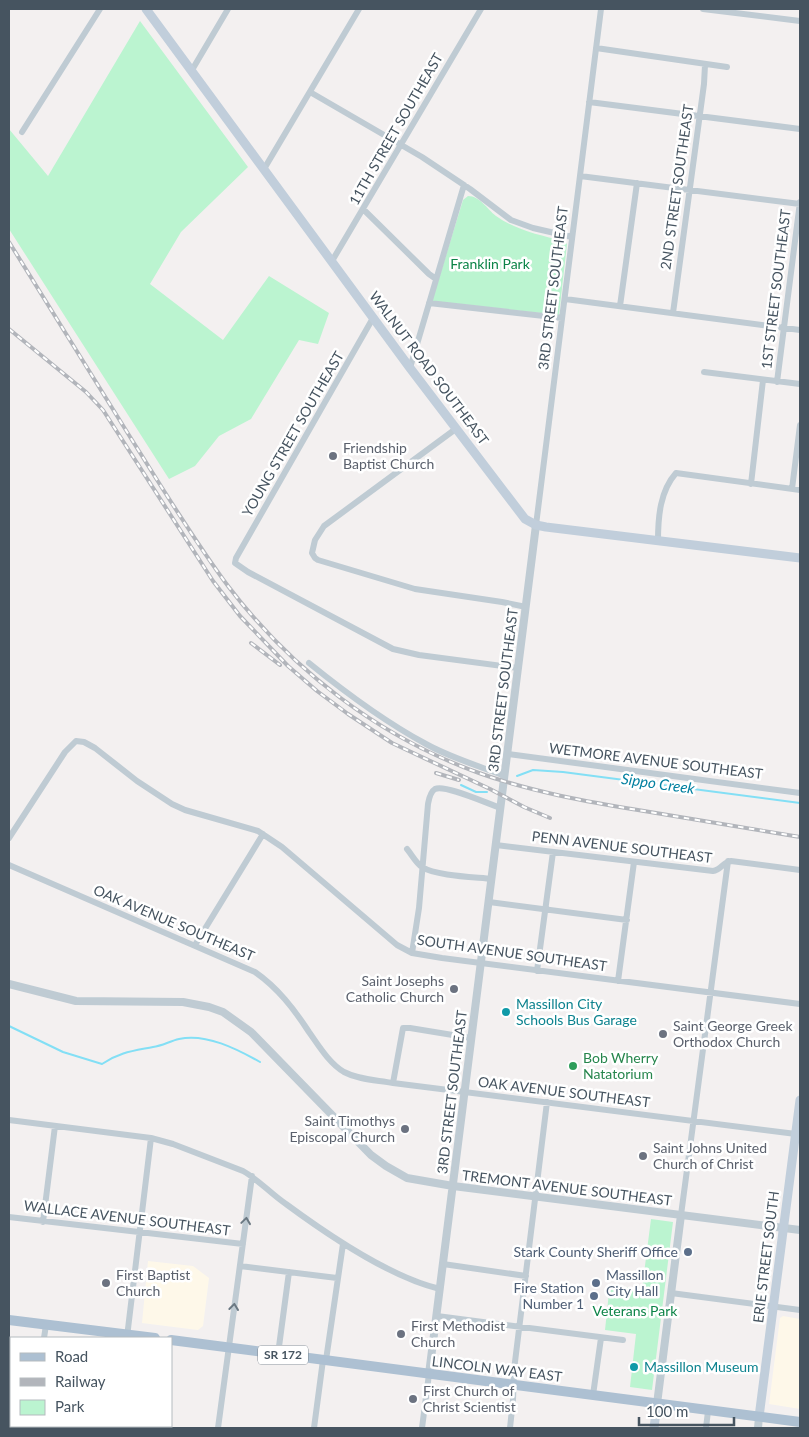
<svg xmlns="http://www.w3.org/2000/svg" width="809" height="1437" viewBox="0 0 809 1437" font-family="Lato,sans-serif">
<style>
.commercial{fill:#fef8e9}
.green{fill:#bbf4d0}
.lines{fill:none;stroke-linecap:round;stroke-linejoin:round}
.stream{stroke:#83dff5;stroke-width:2}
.minor{stroke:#bfcbd3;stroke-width:6}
.tertiary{stroke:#bfcbd3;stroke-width:8}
.secondary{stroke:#c1cedb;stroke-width:9}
.primary{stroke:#adc0d2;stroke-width:10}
.rail-casing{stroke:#b2b5bb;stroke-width:4}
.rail{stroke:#fff;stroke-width:2;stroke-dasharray:5.5;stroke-linecap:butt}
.oneway{stroke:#6a7882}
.worship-dot{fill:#6b7280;stroke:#fff;stroke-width:2}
.culture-dot{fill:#0f9aa8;stroke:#fff;stroke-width:2}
.leisure-dot{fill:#2e9e5b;stroke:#fff;stroke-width:2}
.service-dot{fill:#5c6f8a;stroke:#fff;stroke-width:2}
.labels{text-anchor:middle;stroke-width:5;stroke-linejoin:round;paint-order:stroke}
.shield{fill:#fff;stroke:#7e8790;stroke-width:1}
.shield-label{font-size:12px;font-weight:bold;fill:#465460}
.street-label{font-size:14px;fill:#465460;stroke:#fff}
.park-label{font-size:14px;fill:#0d8448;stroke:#fff}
.worship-label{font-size:14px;fill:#5b616d;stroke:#fff;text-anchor:start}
.culture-label{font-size:14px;fill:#0d838f;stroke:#fff;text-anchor:start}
.leisure-label{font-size:14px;fill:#27864d;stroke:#fff;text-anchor:start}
.service-label{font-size:14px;fill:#4e5e75;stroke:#fff;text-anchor:end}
.water-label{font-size:15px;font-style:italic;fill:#0380a0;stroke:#fff}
</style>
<rect width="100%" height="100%" fill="#f3f0f0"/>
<!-- commercial -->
<path class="commercial" d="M148,1261L193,1266L209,1278L203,1326L198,1330L142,1323Z
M783,1316L800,1319V1409L769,1404L780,1318Z"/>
<!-- green -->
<path class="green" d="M140,21L248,167L181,232L150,284L223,340L269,276L329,313L318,344L299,340L251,419L219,436L195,466L169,479L9,229V129L48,176Z
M468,196C480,196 487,209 496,216C516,230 540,235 563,241L567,244L559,315L432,301L463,200Z
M651,1219L673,1222L652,1390L630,1387L636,1334L605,1330L609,1292L615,1286L642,1289Z"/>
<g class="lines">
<!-- stream -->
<path class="stream" d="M517,776L533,770L563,772L800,803
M461,785L476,792H487
M9,1026L63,1052L102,1064C120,1052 133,1051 153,1047C162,1046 170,1041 179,1039C206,1033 237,1049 260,1062"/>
<!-- minor -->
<path class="minor" d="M703,9L800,21
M596,48L727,67
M192,70L228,9
M310,92L422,157L470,189L511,220L533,228L572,237
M589,102L800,129
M22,132L100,9
M264,169L359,9
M580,176L800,204
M363,209L429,274L436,279
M332,261L481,9
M565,299L800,330
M429,303L562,318
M620,306L637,183
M673,313L704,84L705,65
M373,318L236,558L235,563L248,572L393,649L419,655L518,668
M410,368L464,185
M704,372L800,384
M777,382L800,202
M457,428L324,526L315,540L312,553L315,558L318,560L415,589L502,602L526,607
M751,484L763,380
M792,489L800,425
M536,525L601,9
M658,541C658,517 660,491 676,473L800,490
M309,663C346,693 385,722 426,744C451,758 479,766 505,776
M508,754L800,793
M9,838L65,752L76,741L84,742L95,748L137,781L172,804L185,810L258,831L282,847L397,945L412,953L442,958L800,1004
M496,845L713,871C721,870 723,862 731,861L800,870
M407,849C412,855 416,863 422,867C436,876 474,877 492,879
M9,865L255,972C278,988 294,1009 309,1032C319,1046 329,1063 344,1072C359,1080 377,1080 393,1083L796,1134
M489,902L627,920
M195,945L263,834
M412,953L419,908L428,804C429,799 430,792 435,789C445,784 488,804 501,808
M537,971L553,852
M618,981L634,862
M393,1083L403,1028H410L471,1038
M9,1120L151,1138L173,1144L243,1171C259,1180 271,1194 286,1204C328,1235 389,1277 440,1289
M681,1215L728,861
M9,1217L243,1244
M43,1222L55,1126
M443,1264L526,1276
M240,1266L337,1278
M671,1293L800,1310
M437,1316L623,1340
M127,1337L151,1138
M44,1338L46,1325
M278,1354L289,1272
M326,1360L343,1244
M593,1395L601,1338
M9,1408L11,1409
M121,1426L137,1428
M33,1428L34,1426
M115,1428V1426
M218,1428L252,1176
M314,1428L323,1360
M422,1428L429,1374
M510,1428L513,1400L514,1370L547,1102
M706,1428L708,1411"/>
<!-- tertiary -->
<path class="tertiary" d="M9,984L76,1001L183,1002L209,1007L223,1012L251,1032L371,1155L386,1166L407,1178L453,1186L800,1230
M429,1374L536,525
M657,1404L681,1215
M758,1428L759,1417"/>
<!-- secondary -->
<path class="secondary" d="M146,9L410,368L525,519L536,525L546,527L800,558
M759,1417L800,1100
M654,1428L657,1404"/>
<!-- primary -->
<path class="primary" d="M9,1320L155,1338
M171,1340L800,1422"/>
<defs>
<path id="rail" d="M9,242C50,308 91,374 132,440C163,489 193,539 228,586C292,670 379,737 479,773C532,792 588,802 644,811C696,820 748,828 800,837
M9,329L86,392L103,410L213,581L240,616L288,666L317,691L348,714L392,743L490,789L524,807L550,818
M251,643L280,665
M436,773L459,780"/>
</defs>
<!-- rail casing -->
<use href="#rail" class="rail-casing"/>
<!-- rail -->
<use href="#rail" class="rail"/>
</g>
<!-- one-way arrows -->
<defs><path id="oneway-chevron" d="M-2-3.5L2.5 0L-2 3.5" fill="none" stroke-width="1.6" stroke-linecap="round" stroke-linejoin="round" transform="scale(1.25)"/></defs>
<g class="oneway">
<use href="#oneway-chevron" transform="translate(246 1221) rotate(-82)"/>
<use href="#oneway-chevron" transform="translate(234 1307) rotate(-83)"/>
</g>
<!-- markers -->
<g class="worship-dot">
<circle cx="333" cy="456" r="5"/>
<circle cx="454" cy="989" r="5"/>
<circle cx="663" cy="1034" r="5"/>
<circle cx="405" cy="1129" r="5"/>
<circle cx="643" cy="1156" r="5"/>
<circle cx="106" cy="1283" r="5"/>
<circle cx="401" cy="1334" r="5"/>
<circle cx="413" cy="1399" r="5"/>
</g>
<g class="culture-dot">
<circle cx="506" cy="1012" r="5"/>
<circle cx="634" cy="1367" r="5"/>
</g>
<circle class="leisure-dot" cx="573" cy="1066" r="5"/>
<g class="service-dot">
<circle cx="688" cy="1252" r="5"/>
<circle cx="596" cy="1283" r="5"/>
<circle cx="594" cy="1296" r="5"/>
</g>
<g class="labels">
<!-- shield labels -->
<rect class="shield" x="258" y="1345.5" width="50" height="19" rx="4"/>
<g class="shield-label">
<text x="283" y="1359">SR 172</text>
</g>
<!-- street labels -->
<g class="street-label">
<text transform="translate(396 129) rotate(-60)" y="5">11TH STREET SOUTHEAST</text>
<text transform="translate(677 187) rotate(-82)" y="5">2ND STREET SOUTHEAST</text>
<text transform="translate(553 288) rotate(-83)" y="5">3RD STREET SOUTHEAST</text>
<text transform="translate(776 289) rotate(-83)" y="5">1ST STREET SOUTHEAST</text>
<text transform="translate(429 368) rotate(53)" y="5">WALNUT ROAD SOUTHEAST</text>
<text transform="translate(293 434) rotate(-60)" y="5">YOUNG STREET SOUTHEAST</text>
<text transform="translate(503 690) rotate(-83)" y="5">3RD STREET SOUTHEAST</text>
<text transform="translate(656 761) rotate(7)" y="5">WETMORE AVENUE SOUTHEAST</text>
<text transform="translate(622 847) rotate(7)" y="5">PENN AVENUE SOUTHEAST</text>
<text transform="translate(174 923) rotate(23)" y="5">OAK AVENUE SOUTHEAST</text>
<text transform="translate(512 953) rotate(8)" y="5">SOUTH AVENUE SOUTHEAST</text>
<text transform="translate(452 1092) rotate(-83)" y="5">3RD STREET SOUTHEAST</text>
<text transform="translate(564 1092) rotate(7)" y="5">OAK AVENUE SOUTHEAST</text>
<text transform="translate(567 1188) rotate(7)" y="5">TREMONT AVENUE SOUTHEAST</text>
<text transform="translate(127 1218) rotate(7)" y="5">WALLACE AVENUE SOUTHEAST</text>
<text transform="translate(766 1257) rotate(-83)" y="5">ERIE STREET SOUTH</text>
<text transform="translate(497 1369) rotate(7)" y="5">LINCOLN WAY EAST</text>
</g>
<!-- park labels -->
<g class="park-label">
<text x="490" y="269">Franklin Park</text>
<text x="635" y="1316">Veterans Park</text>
</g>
<!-- worship labels -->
<g class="worship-label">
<text x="343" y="453">Friendship<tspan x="343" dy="16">Baptist Church</tspan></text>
<text x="444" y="986" text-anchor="end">Saint Josephs<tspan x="444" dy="16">Catholic Church</tspan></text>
<text x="673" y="1031">Saint George Greek<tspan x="673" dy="16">Orthodox Church</tspan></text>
<text x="395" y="1126" text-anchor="end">Saint Timothys<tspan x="395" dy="16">Episcopal Church</tspan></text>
<text x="653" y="1153">Saint Johns United<tspan x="653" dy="16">Church of Christ</tspan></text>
<text x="116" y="1280">First Baptist<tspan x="116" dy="16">Church</tspan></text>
<text x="411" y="1331">First Methodist<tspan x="411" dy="16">Church</tspan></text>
<text x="423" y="1396">First Church of<tspan x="423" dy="16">Christ Scientist</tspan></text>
</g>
<!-- culture labels -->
<g class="culture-label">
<text x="516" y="1009">Massillon City<tspan x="516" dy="16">Schools Bus Garage</tspan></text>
<text x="644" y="1372">Massillon Museum</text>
</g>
<!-- leisure labels -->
<g class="leisure-label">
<text x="583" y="1063">Bob Wherry<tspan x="583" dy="16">Natatorium</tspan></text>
</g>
<!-- service labels -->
<g class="service-label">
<text x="678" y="1257">Stark County Sheriff Office</text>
<text x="606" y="1280" text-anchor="start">Massillon<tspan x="606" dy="16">City Hall</tspan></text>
<text x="584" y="1293">Fire Station<tspan x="584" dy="16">Number 1</tspan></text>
</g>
<!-- water labels -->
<g class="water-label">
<text transform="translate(658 784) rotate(8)" y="5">Sippo Creek</text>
</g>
</g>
<!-- border -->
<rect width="809" height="1437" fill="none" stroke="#465460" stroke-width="20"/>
<!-- legend -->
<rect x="10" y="1337" width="162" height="90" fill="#ffffff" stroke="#b5bbbf"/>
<rect x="20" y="1353" width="25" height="8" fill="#adc0d2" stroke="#b5bbbf"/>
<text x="55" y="1362" font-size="15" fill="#465460">Road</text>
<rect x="20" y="1378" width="25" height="8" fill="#b2b5bb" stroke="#b5bbbf"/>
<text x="55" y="1387" font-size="15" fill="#465460">Railway</text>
<rect x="20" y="1400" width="25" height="15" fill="#bbf4d0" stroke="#b5bbbf"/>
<text x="55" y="1412" font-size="15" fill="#465460">Park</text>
<!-- scale -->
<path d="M639 1417v8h95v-8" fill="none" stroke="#465460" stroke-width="2.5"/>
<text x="646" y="1417" font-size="15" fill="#465460" stroke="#ffffff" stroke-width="4" paint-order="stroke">100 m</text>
</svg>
